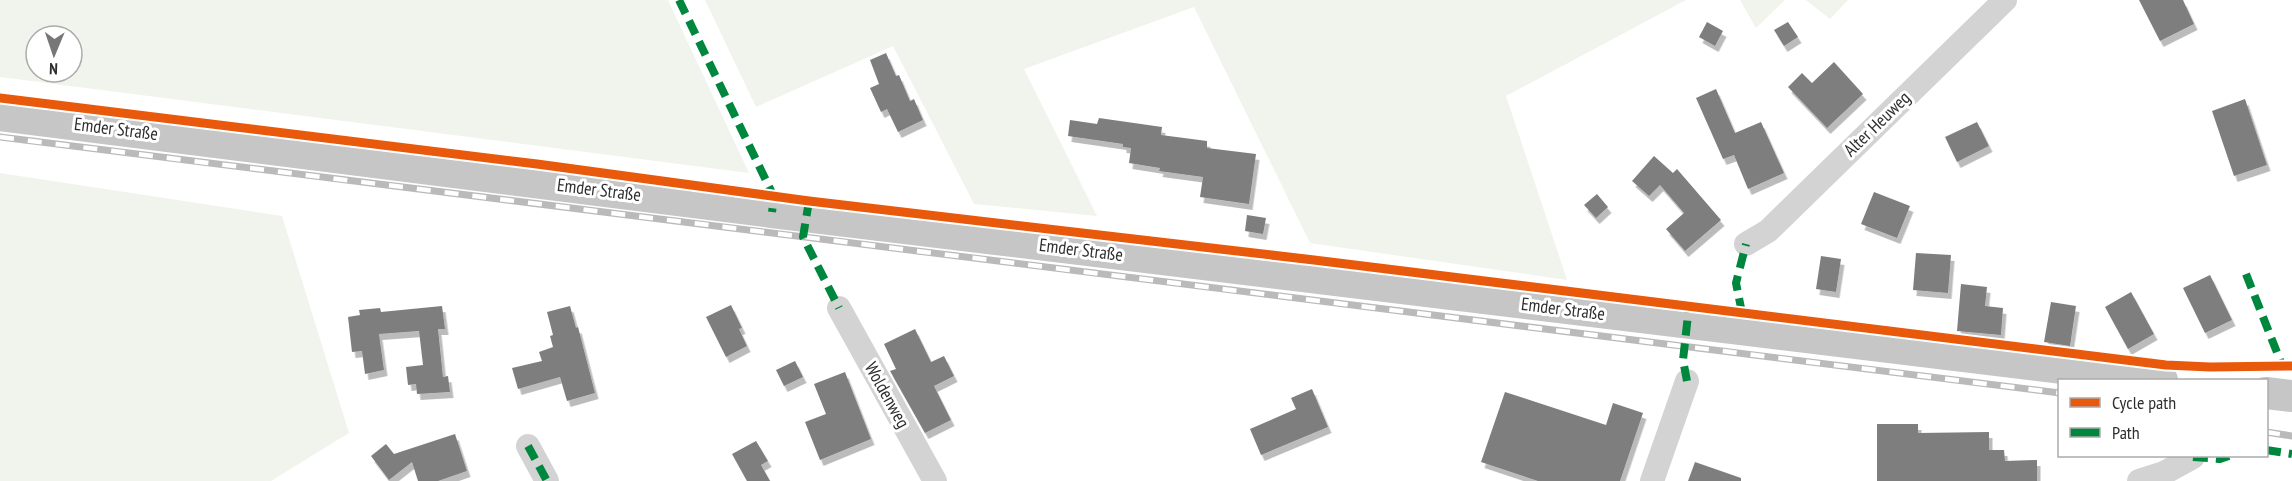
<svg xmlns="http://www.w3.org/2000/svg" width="2292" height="481" viewBox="0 0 2292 481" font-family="'PT Sans Narrow',sans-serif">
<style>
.green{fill:#f1f4ec;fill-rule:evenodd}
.building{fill:#7e7e7e;filter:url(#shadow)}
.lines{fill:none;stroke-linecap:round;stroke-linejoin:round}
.minor{stroke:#d3d3d3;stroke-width:24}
.major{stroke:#c6c6c6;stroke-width:32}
.rail-casing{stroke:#bababa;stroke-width:7}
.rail{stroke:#fff;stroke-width:4.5;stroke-dasharray:14;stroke-linecap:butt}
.quiet{stroke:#00873e;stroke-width:8;stroke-dasharray:15 8;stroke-linecap:butt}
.cycleway-casing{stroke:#fff;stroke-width:13}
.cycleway{stroke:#e8590c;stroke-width:9}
.labels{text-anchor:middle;stroke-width:6;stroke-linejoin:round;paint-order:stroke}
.street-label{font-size:18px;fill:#2e2e2e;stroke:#fff}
</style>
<defs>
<filter id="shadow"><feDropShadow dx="3.5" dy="6" stdDeviation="0" flood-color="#0004"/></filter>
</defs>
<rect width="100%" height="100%" fill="#fff"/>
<!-- green -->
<path class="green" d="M0,0H668L749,173L0,77ZM36,36H72V72H36Z
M705,0H1686L1506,96L1567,280L1310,243L1194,7L1024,69L1097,216L974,204L893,46L756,107Z
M1740,0H1785L1756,28Z
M1806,0H1848L1830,19Z
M0,173L282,216L349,433L271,481H0Z"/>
<!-- building -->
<path class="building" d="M2139,0H2183L2194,24L2160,41Z
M1707,22L1723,31L1715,46L1699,37Z
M1788,22L1798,37L1784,46L1774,30Z
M886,53L896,76L899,75L910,101L914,99L923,120L898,132L887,109L881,112L870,88L879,84L870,60Z
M1834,62L1863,94L1827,128L1788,87L1802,73L1812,83Z
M1716,89L1735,133L1761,122L1784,173L1748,189L1734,155L1723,159L1696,98Z
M2245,99L2267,165L2234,176L2212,111Z
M1099,118L1162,127L1161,135L1207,141V148L1256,154L1249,204L1200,197L1203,177L1159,171L1160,168L1129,163L1131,148L1123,147V144L1068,136L1070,120L1097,124Z
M1977,122L1989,146L1957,162L1945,137Z
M1654,156L1673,173L1677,169L1721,220L1685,251L1666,229L1684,213L1660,185L1649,196L1632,181Z
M1874,192L1910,206L1897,238L1861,224Z
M1597,194L1608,207L1596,218L1584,205Z
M1247,215L1266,218L1263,234L1245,231Z
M1916,253L1951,255L1948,293L1913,290Z
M1821,256L1841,259L1836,292L1816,289Z
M2210,275L2232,320L2205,333L2183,288Z
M1961,284L1987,287L1985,306L2003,308L2001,335L1957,331Z
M2131,292L2154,334L2128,349L2105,307Z
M2051,302L2076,306L2070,346L2044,342Z
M731,305L742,328L739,329L747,346L726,357L706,317Z
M442,306L445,329H438L443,377L448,376L450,392L417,394L416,384L408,385L406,367L423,365L419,331L379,334L384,370L365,374L362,351L352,352L348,317L360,315L359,310L380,308L381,312Z
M570,306L576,328L578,327L595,393L567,401L560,377L518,389L512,368L542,361L539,352L553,347L550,336L553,335L547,312Z
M915,329L931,362L944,356L954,376L934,386L951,420L925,433L890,371L896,369L884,344Z
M795,361L803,377L784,386L776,370Z
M845,372L871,439L820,460L805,422L826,414L814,384Z
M1312,389L1328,427L1261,455L1250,429L1296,409L1291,398Z
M1505,392L1606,425L1613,403L1643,413L1620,481H1538L1481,462Z
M1877,424H1918V433L1989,432V450H2004L2005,461L2037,460V481H1877Z
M455,434L467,471L438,481H418L412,462L389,480L371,456L386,444L394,454Z
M756,441L768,461L761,465L770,481H747L732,454Z
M1695,462L1741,478V481H1688Z"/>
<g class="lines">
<!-- minor -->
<path class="minor" d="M1746,244L1768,231L2005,0
M839,308L935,481
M528,446L547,481
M1652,481L1687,381
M2139,481L2164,473L2193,457"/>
<!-- major -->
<path class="major" d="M0,115L772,212L2162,380
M2266,393L2292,396"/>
<defs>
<path id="rail" d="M0,137L2060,393
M2266,432L2292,436"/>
</defs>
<!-- rail casing -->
<use href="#rail" class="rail-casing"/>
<!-- rail -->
<use href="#rail" class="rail"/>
<!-- quiet -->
<path class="quiet" d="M679,0L774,197L772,212
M809,201L803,237L839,308
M2246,274L2282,365
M1742,313L1736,283L1746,244
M1687,381L1683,360L1689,306
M528,446L547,481
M2266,450L2292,454
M2193,457L2220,459L2229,456"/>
<defs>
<path id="cycleway" d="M0,98L537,164L809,201L1314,260L2166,365L2210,367L2292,366"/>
</defs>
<!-- cycleway casing -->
<use href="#cycleway" class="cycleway-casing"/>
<!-- cycleway -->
<use href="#cycleway" class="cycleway"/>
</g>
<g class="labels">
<!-- street labels -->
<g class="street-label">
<text transform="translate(1877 124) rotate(-44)" y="6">Alter Heuweg</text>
<text transform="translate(116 129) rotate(7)" y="6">Emder Straße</text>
<text transform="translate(599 190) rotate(7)" y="6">Emder Straße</text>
<text transform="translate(1081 250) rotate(7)" y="6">Emder Straße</text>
<text transform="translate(1563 309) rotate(7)" y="6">Emder Straße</text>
<text transform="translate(887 395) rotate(61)" y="6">Woldenweg</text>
</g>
</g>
<!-- legend -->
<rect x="2058" y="379" width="210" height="78" fill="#ffffff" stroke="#ababab" stroke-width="1.5"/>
<rect x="2070" y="398" width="30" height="9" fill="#e8590c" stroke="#ababab" stroke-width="1.5"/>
<text x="2112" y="409" font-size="18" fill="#2e2e2e">Cycle path</text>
<rect x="2070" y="428" width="30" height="9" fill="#00873e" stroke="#ababab" stroke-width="1.5"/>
<text x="2112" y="439" font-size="18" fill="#2e2e2e">Path</text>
<!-- north arrow -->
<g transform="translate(54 54) rotate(182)"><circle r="28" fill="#ffffff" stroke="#ababab" stroke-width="1.5"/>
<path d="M0-4.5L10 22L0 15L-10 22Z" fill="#777777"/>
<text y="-9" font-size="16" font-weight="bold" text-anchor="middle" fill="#2e2e2e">N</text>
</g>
</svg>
